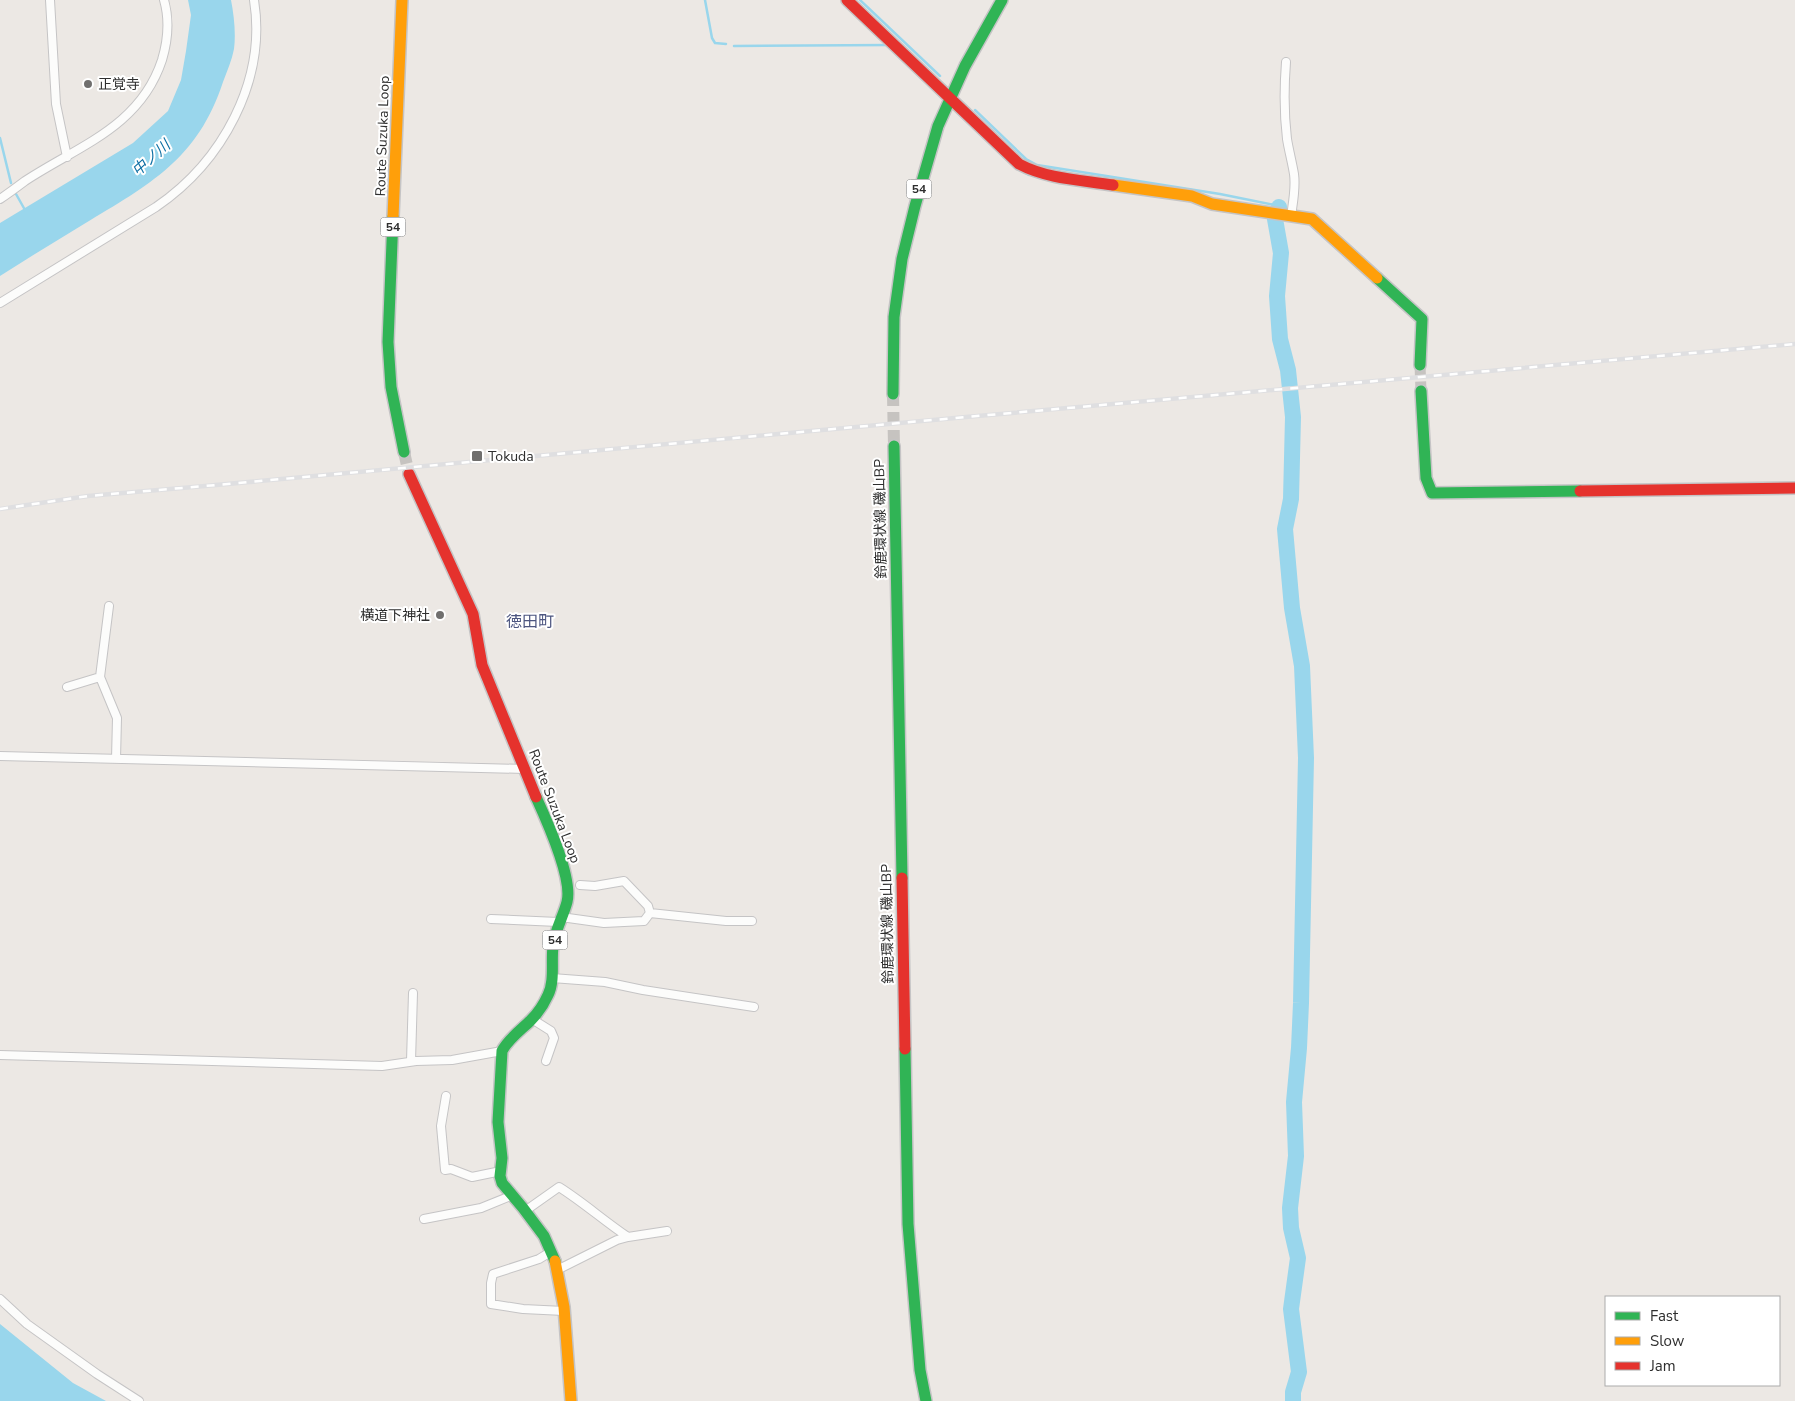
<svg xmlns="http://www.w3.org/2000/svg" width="1795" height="1401" viewBox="0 0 1795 1401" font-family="'Nunito Sans','Noto Sans JP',sans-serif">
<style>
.water{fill:#99d6ec}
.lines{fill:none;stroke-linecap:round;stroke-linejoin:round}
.stream{stroke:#99d6ec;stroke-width:2.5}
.river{stroke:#99d6ec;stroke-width:16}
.secondary-tunnel{stroke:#c6c3c0;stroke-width:11;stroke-dasharray:11 5.5;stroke-linecap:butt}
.primary-tunnel{stroke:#c6c3c0;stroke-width:12;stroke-dasharray:12 6;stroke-linecap:butt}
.street-casing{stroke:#c5c4c5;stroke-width:10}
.fast-casing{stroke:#c5c4c5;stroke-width:14}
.slow-casing{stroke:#c5c4c5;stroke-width:14}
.jam-casing{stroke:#c5c4c5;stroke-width:14}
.street{stroke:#fcfcfb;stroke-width:8}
.fast{stroke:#30b455;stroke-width:11}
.slow{stroke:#ff9f0a;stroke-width:11}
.jam{stroke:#e5322d;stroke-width:11}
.rail-casing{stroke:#dfdfe1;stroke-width:4.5}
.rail{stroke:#fff;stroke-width:2.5;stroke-dasharray:8;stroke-linecap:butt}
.poi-dot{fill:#706f6e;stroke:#fff;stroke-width:2}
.labels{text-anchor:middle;stroke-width:4;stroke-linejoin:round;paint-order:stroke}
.shield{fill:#fff;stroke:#6d6d6d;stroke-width:1}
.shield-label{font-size:12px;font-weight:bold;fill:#2e2e2e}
.poi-label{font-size:14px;fill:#2e2e2e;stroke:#fff;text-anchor:start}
.street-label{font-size:14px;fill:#2e2e2e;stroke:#fff}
.water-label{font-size:15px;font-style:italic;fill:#0d6fa3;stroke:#fff}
.quarter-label{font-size:16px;fill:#4d5680;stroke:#fff}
</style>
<rect width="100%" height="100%" fill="#ece8e4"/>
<!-- water -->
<path class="water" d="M188,0H231C234,15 236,34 234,49C232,60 227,71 223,82C198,159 149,185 84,224C56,241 28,258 0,276V223L133,143L168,111L181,80L186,51L191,15Z
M0,1324L73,1383L106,1401H0Z"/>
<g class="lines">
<!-- stream -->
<path class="stream" d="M705,0L712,38L715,43L726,44
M860,0L940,76
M734,46L890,45
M975,110L1026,159L1037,165L1220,194L1275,205L1279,207
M0,138L11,183
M1016,168L1029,175
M16,194L25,210"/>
<!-- river -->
<path class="river" d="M1279,207L1275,219L1281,253L1277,296L1280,339L1288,370L1293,417L1291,499L1285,529L1292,608L1302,666L1306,758L1301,1003L1299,1048L1294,1102L1296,1156L1290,1208L1291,1228L1298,1258L1291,1309L1299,1372L1293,1392V1401"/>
<!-- secondary-tunnel -->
<path class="secondary-tunnel" d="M1420,365L1421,391"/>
<!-- primary-tunnel -->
<path class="primary-tunnel" d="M893,394L894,446
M404,452L409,474"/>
<defs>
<path id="street" d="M50,0L56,104L67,157
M1286,62C1284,88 1284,114 1287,139C1289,151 1292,162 1294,174C1296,188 1293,202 1291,216
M0,199C9,193 17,187 25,181C78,146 140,127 162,60C168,40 170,21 164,0
M0,303L156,207C222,162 267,81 254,0
M109,606L100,677L117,718L116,759
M67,687L100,677
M0,756L525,769
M580,885L595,886L624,881L648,906L650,913
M561,917L604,923L644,921L650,913L726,921H752
M491,919L558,922
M552,978L605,982L643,990L754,1007
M532,1019L551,1031L554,1038L546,1061
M0,1055L382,1066L416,1061L452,1060L502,1051
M411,1061L413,993
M446,1096L441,1126L445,1170L451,1169L472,1177L501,1171
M525,1211L559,1187C583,1202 604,1221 628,1237L667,1231
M424,1219L481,1208L513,1195
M552,1251L539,1259L493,1274L491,1283V1304L523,1309L564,1311
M559,1269L617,1240L628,1237
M0,1299L27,1324L97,1374L139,1401"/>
<path id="fast" d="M393,217L388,342L391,387L404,452
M1377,278L1422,319L1420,365
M1421,391L1426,478L1432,493L1580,491
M893,394L894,317L902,259L915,206L938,126L965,66L1002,0
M894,446L902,878
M536,797C547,821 573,878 567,902C563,917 555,930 553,946C551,962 555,981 548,995C544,1004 537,1014 531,1020C521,1030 508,1039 502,1051L498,1122L502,1158L500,1176L502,1183L523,1208L544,1236L555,1261
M905,1049L908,1224L920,1370L926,1401"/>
<path id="slow" d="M1113,185L1192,196L1212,204L1312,219L1377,278
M393,217L402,0
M555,1261L564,1307L571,1401"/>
<path id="jam" d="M847,0L1019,164C1047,179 1082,180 1113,185
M409,474L473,614L482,665L536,797
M1580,491L1795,488
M902,878L905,1049"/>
</defs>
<!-- street casing -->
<use href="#street" class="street-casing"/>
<!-- fast casing -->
<use href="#fast" class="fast-casing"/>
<!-- slow casing -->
<use href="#slow" class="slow-casing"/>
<!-- jam casing -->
<use href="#jam" class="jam-casing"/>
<!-- street -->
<use href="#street" class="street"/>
<!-- fast -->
<use href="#fast" class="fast"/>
<!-- slow -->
<use href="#slow" class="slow"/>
<!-- jam -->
<use href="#jam" class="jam"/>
<defs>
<path id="rail" d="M0,509L88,496L205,486L966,417L1795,344"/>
</defs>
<!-- rail casing -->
<use href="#rail" class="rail-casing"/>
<!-- rail -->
<use href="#rail" class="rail"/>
</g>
<!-- markers -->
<g class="poi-dot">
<circle cx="88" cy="84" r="5"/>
<rect x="471" y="450" width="12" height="12" rx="2.5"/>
<circle cx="440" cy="615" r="5"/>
</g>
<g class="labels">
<!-- shield labels -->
<g class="shield">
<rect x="906.5" y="179.5" width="25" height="19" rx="4"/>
<rect x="380.5" y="217.5" width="25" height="19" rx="4"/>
<rect x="542.5" y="930.5" width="25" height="19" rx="4"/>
</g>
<g class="shield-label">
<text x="919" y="193">54</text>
<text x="393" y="231">54</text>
<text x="555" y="944">54</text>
</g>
<!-- poi labels -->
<g class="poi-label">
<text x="98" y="89">正覚寺</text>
<text x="488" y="461">Tokuda</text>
<text x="430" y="620" text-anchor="end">横道下神社</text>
</g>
<!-- street labels -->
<g class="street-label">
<text transform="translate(382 136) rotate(-88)" y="5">Route Suzuka Loop</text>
<text transform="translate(880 519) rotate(-91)" y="5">鈴鹿環状線 磯山BP</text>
<text transform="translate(555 806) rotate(69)" y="5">Route Suzuka Loop</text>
<text transform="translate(887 924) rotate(-91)" y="5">鈴鹿環状線 磯山BP</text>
</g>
<!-- water labels -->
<g class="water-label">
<text transform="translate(151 158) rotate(-42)" y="5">中ノ川</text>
</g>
<!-- quarter labels -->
<g class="quarter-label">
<text x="530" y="627">徳田町</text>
</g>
</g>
<!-- legend -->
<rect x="1605" y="1296" width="175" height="90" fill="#ffffff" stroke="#ababab"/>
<rect x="1615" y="1312" width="25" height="8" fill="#30b455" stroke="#ababab"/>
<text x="1650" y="1321" font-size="15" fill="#2e2e2e">Fast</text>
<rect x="1615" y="1337" width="25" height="8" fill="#ff9f0a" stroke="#ababab"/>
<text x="1650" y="1346" font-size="15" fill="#2e2e2e">Slow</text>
<rect x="1615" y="1362" width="25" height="8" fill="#e5322d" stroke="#ababab"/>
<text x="1650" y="1371" font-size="15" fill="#2e2e2e">Jam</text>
</svg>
